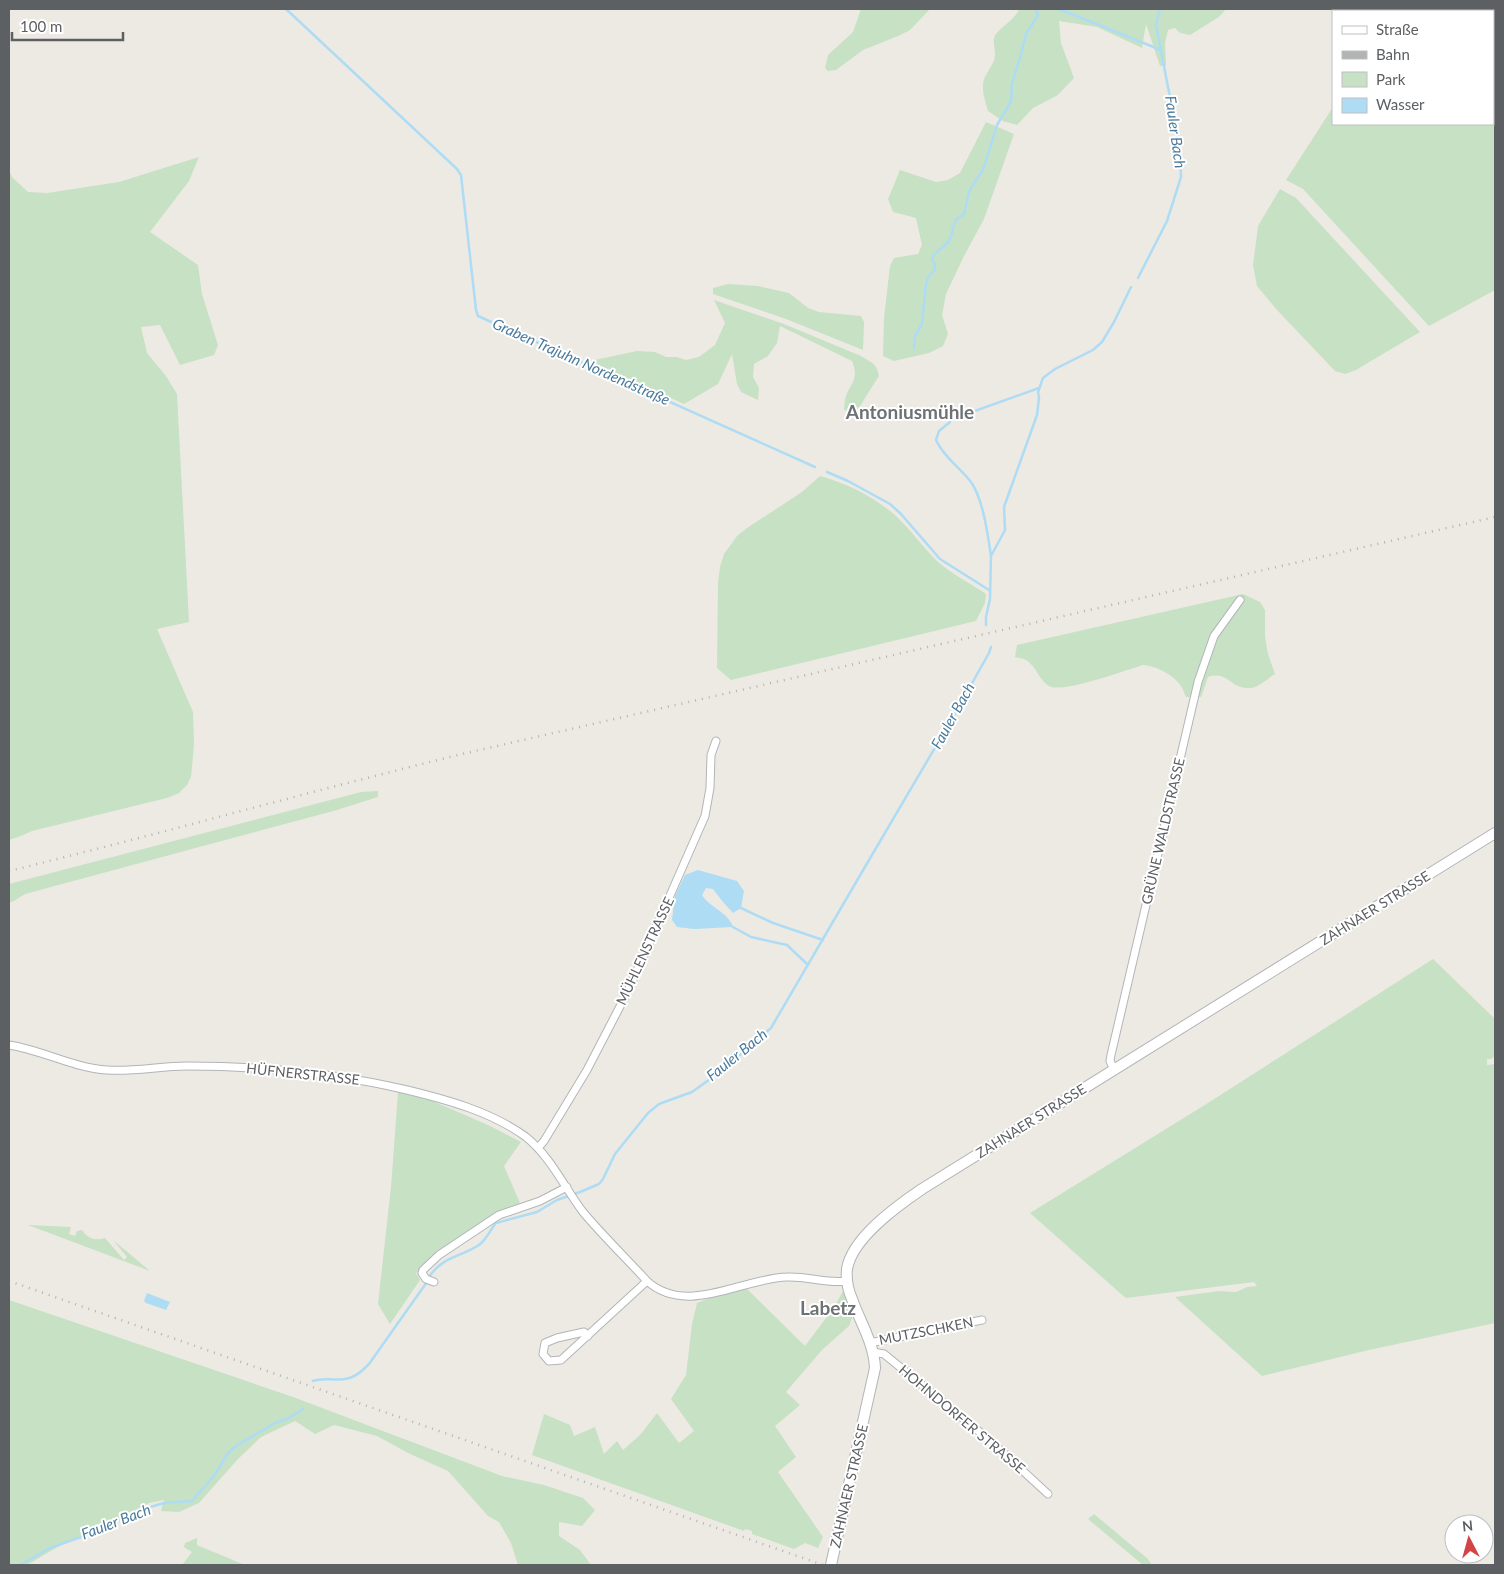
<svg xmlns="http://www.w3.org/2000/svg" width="1504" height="1574" viewBox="0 0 1504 1574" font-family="Lato,sans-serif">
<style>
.green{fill:#c7e1c4}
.water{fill:#addcf4}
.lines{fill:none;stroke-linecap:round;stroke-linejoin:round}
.stream{stroke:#addcf4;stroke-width:2.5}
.minor-casing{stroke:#b2b5b8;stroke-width:9}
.secondary-casing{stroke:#b1b4b8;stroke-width:12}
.minor{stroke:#fff;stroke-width:7}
.secondary{stroke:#fff;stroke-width:10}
.rail{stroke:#b2b3b3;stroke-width:2.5;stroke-dasharray:1 6;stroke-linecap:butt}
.labels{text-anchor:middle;stroke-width:4;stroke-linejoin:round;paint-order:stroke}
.street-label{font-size:14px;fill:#5c6063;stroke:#fff}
.water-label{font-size:15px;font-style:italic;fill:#497a9c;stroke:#fff}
.district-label{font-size:19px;font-weight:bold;fill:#6d7275;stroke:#fff}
</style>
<rect width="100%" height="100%" fill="#edeae4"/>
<!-- green -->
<path class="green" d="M861,9H930L910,30L898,36L863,50L836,70L828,71L825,68L828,55L853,32Z
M1019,9H1226L1219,17L1190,35L1180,33L1175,28L1168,30L1165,43L1166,65L1160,66L1146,24L1142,48L1097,27L1059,21L1061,43L1074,78L1058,95L1033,108L1017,125L1003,121L988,111C985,100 980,88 985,77C988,70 994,64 995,56C996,49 991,40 996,34C1003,25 1015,20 1019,9Z
M1396,9H1495V290L1429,326L1303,189L1286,180L1333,107V124H1493V11H1395Z
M986,122L1014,134L984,219L964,256L946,294L942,315L948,334L943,346L929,353L894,361L883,356L884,318L890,266L894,258L918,254L922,245L916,218L893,212L888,199L900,170L936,182L948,180L960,173Z
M199,157L189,181L150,232L198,265L202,294L218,345L214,355L180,365L160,325L141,327L147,353L166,376L177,394L189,622L157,629L193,712L194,745L191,777L187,785L179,793L167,798L32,831L21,836L9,840V171L13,178L28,192L47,193L119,182Z
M1280,189L1296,198L1420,332L1356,370L1345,374L1335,371L1277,310L1257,286L1253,265L1258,226Z
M728,284L758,286L789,293L808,308L819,312L861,316L864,322L863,350L786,319L713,294V288Z
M714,300L784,324L861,356L874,364L877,369L879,376L853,417L844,409C845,405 844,400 846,396C852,381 859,379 852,361L780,326L777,343L768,356L754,364L753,377L759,388L758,400L741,392L737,384L732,354L718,384L684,404L590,361L637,351L655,352L666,357H677L686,360L699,357L715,345L725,323Z
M820,476C848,484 875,497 897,517C912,531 923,548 938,562C952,574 970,583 986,594L985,603L976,621L731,680L717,668L718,583L720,567L724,554L737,536L747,528L802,492Z
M1243,594L1260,602L1265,610V637L1268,654L1275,674C1268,678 1259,687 1251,688C1230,690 1229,670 1208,677L1201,697H1186C1184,693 1183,689 1181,686C1174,675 1156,666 1143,665C1126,670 1062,694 1049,686C1039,680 1036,666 1026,660C1023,658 1018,658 1015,657L1017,645Z
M378,791V797L337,810L25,894L14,901L9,903V884L361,792Z
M1433,959L1495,1019V1056L1491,1059H1487V1065L1495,1064V1323L1369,1350L1262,1376L1175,1297L1219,1291L1236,1292L1247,1287L1257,1286L1254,1282L1126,1298L1121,1294L1030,1213L1208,1103Z
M398,1092L430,1100L488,1125L521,1142L504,1166L520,1203L498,1212L471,1229L435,1255L416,1273L420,1280L390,1324L378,1304L391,1187Z
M28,1225L71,1227L69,1234L75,1236L77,1231L82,1230C88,1239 95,1241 105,1238L124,1260L127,1257L113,1240L150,1271Z
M747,1289L805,1346L835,1306L843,1291L853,1315L849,1326L822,1350L786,1392L800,1405L775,1426L796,1457L778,1472L823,1537L818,1548L805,1543L794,1549L752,1534V1531L745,1529L744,1531L532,1455L544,1414L570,1425L574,1436L595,1427L604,1454L617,1441L623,1450L641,1434L657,1413L679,1443L694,1431L671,1399L686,1375L692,1324L697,1303L712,1297Z
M9,1300L293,1397L502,1476L544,1485L583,1498L595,1510L582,1526L559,1522V1536L580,1550L591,1565H518L511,1543L499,1522L488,1516L448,1471L408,1453L377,1436L334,1425L315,1434L295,1421L261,1437L237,1460L199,1503L179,1512L161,1511L164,1500L149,1503L124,1520L66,1542L27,1565H9Z
M1094,1514L1148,1559L1152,1565H1143L1088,1519Z
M197,1538V1545L245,1565H182L192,1552L184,1547L185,1543Z"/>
<!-- water -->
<path class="water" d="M698,870L737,881L744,891L741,908L733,913L723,902L713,889L706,888L702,895C709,907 729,913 733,927L694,929L677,927L672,920L675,896L685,875Z
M147,1293L170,1302L166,1310L146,1303L144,1301Z"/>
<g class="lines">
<!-- stream -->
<path class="stream" d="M286,9L457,169L461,175L476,310L478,316L815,467
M1059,9L1161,50
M1138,278L1167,221L1181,177L1180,149L1156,25L1160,9
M914,348L915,336L922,324L926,284L928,277L935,270V265L932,259L933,256L949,241L952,234L953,227L956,220L964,214L969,192L972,186L983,170L997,125L1011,102L1012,84L1021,54L1026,34L1038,15L1036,9
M958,417L1039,388
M950,422L939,431L936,440C943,456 960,468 971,482C983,499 988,535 991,556
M827,472L848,481L890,504L901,514L940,559L989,590
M986,625V617L990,599L991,556L1005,530L1004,507L1037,415L1039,398L1038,392L1043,378L1055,369L1093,350L1102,342L1114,322L1131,287
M741,908L773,923L823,940
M733,927L751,937L787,945L808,965
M429,1277C443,1256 461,1257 479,1245C487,1239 490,1230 496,1223L537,1212L557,1200L580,1192L599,1184L603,1179L615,1154L648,1113L659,1104L692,1092L720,1072L771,1028L862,872L953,717L989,653L991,647
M313,1381C324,1377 334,1381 345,1379C355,1378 363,1370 369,1364L427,1282
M20,1565L50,1548L81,1537L123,1517L147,1508L164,1503L192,1501L214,1476L228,1453L236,1446L275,1423L289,1418L303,1409"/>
<defs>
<path id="minor" d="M9,1045C42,1050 74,1068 107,1070C134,1072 160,1066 187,1066C261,1066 335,1073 407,1090C448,1100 492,1112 526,1137C551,1157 564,1187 583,1212C603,1236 626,1258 647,1281C687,1317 742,1278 787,1277C807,1276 827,1284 847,1281
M1114,1070L1110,1061L1111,1055L1198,682L1214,636L1240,600
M538,1148L544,1141L587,1070L628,991L705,816L710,788L711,755L716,741
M434,1282L426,1279L422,1273L423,1270L439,1255L499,1215L540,1201L567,1187
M588,1336L584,1332L557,1338L545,1343L543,1354L549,1361L561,1360L647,1281
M870,1343L982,1320
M873,1352L884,1354L987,1438L1048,1494"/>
<path id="secondary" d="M831,1565L875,1368C874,1343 860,1322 852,1299C848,1290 846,1279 847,1269C852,1238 897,1206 922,1189L1495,833"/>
</defs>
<!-- minor casing -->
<use href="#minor" class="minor-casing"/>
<!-- secondary casing -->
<use href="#secondary" class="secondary-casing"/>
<!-- minor -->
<use href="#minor" class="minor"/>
<!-- secondary -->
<use href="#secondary" class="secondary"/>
<!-- rail -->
<path class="rail" d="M9,871C160,834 311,791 462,754L1495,517
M9,1281L823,1565"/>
</g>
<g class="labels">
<!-- street labels -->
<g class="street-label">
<text transform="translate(1163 831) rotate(-77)" y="5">GRÜNE WALDSTRASSE</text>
<text transform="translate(1375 908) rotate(-32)" y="5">ZAHNAER STRASSE</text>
<text transform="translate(645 951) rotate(-65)" y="5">MÜHLENSTRASSE</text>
<text transform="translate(303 1074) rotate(6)" y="5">HÜFNERSTRASSE</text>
<text transform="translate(1031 1121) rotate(-32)" y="5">ZAHNAER STRASSE</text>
<text transform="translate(926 1331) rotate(-11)" y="5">MUTZSCHKEN</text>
<text transform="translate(962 1419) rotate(40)" y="5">HOHNDORFER STRASSE</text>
<text transform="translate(849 1486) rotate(-77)" y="5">ZAHNAER STRASSE</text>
</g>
<!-- water labels -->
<g class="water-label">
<text transform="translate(1175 132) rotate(82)" y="5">Fauler Bach</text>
<text transform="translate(581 362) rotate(24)" y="5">Graben Trajuhn Nordendstraße</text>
<text transform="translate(953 716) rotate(-61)" y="5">Fauler Bach</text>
<text transform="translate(737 1055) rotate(-39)" y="5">Fauler Bach</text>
<text transform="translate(116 1522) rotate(-21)" y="5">Fauler Bach</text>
</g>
<!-- district labels -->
<g class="district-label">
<text x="910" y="419">Antoniusmühle</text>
<text x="828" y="1315">Labetz</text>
</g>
</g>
<!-- border -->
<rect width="1504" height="1574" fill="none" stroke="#5c6063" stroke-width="20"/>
<!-- legend -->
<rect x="1332" y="10" width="162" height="115" fill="#ffffff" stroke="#bebfc1"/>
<rect x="1342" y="26" width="25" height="8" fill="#ffffff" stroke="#bebfc1"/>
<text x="1376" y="35" font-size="15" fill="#5c6063">Straße</text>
<rect x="1342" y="51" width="25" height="8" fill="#b2b3b3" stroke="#bebfc1"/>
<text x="1376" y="60" font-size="15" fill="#5c6063">Bahn</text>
<rect x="1342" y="72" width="25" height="15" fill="#c7e1c4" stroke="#bebfc1"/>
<text x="1376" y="85" font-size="15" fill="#5c6063">Park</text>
<rect x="1342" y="98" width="25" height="15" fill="#addcf4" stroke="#bebfc1"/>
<text x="1376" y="110" font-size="15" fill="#5c6063">Wasser</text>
<!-- north arrow -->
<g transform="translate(1469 1539) rotate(354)"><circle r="24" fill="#ffffff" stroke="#bebfc1"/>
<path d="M0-4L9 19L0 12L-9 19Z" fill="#d44346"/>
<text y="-8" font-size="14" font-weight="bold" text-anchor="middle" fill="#5c6063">N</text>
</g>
<!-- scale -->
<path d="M12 32v8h111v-8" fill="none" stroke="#5c6063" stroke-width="2.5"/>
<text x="20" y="32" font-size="15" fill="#5c6063" stroke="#ffffff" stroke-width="4" paint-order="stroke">100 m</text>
</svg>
